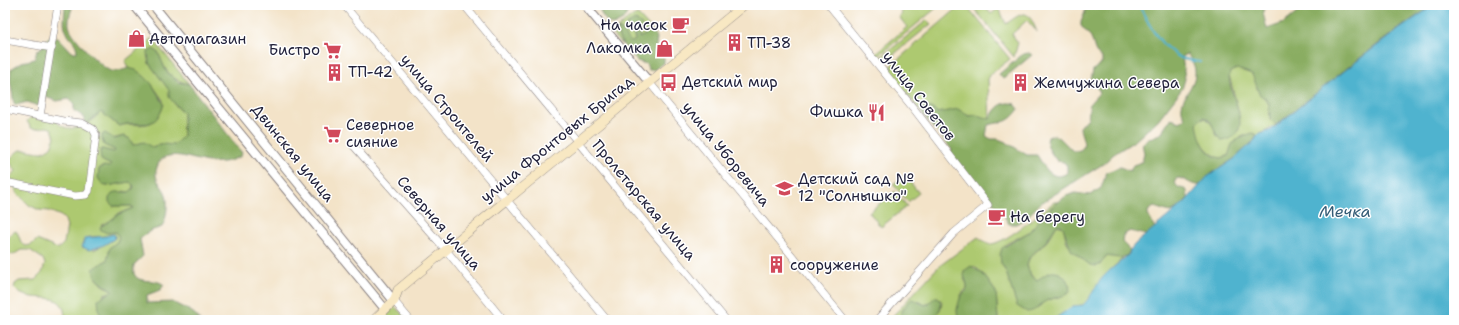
<svg xmlns="http://www.w3.org/2000/svg" width="1459" height="325" viewBox="0 0 1459 325" font-family="'Shantell Sans',sans-serif">
<style>
.green{fill:#adc96f;stroke:#687655;fill-rule:evenodd}
.forest{fill:#8aad62;stroke:#56684e}
.water{fill:#50b3cf;stroke:#396a85}
.lines{fill:none;stroke-linecap:round;stroke-linejoin:round}
.stream{stroke:#50b3cf;stroke-width:2}
.minor-casing{stroke:#8a8282;stroke-width:8}
.tertiary-casing{stroke:#8a8282;stroke-width:10}
.secondary-casing{stroke:#8a8282;stroke-width:10}
.minor{stroke:#fff;stroke-width:7}
.tertiary{stroke:#fff;stroke-width:8}
.secondary{stroke:#f8e8c3;stroke-width:9}
.labels{text-anchor:middle;stroke-width:3;stroke-linejoin:round;paint-order:stroke}
.poi-label{font-size:15px;fill:#22223b;stroke:#fff;text-anchor:start}
.street-label{font-size:15px;fill:#22223b;stroke:#fff}
.water-label{font-size:16px;font-style:italic;fill:#345c76;stroke:#fff}
</style>
<rect width="100%" height="100%" fill="#fff"/>
<filter id="ink" filterUnits="userSpaceOnUse"><feTurbulence type="fractalNoise" baseFrequency=".025" numOctaves="2"/><feDisplacementMap in="SourceGraphic" scale="8" xChannelSelector="R" yChannelSelector="G"/><feConvolveMatrix kernelMatrix="1 2 1 2 8 2 1 2 1" color-interpolation-filters="sRGB"/></filter>
<filter id="wash" filterUnits="userSpaceOnUse"><feTurbulence type="fractalNoise" baseFrequency=".012" numOctaves="4" result="noise"/><feDisplacementMap in="SourceGraphic" scale="16" xChannelSelector="R" yChannelSelector="G"/><feGaussianBlur stdDeviation="0.9" result="paint"/><feColorMatrix in="noise" values="0 0 0 0 0 0 0 0 0 0 0 0 0 0 0 0 0 1.4 0 .05"/><feComposite in="paint" operator="in"/></filter>
<g filter="url(#wash)">
<rect width="100%" height="100%" fill="#f3e3c8"/>
<!-- green -->
<path class="green" d="M896,5H940L877,57L875,54L907,27L899,17L902,14L900,8Z
M961,5H966L1010,59L991,74L988,79L990,119L976,115L969,116L955,110L938,113L931,108L922,107L921,112L887,69Z
M971,5H984L991,14L999,8L1006,24C1025,10 1028,9 1037,32L1027,20L1012,34L1018,43L1014,57Z
M634,15H638L650,28H648L645,35L639,38L637,20L627,24V29L632,30L635,40L631,43L626,38L621,29H618V36L623,45C621,43 615,39 614,36C612,30 630,18 634,15Z
M927,20L931,24L882,64L879,59Z
M152,38L189,84C169,79 165,70 158,52L147,55L149,63L169,90L175,105L183,113V136L174,145L160,144L152,148L141,143L133,145L130,139L124,136L112,139L104,145L115,150L114,152L102,149L103,161L111,165L109,167H101C97,175 98,177 103,185L107,186L130,182L132,183L133,189L129,192L123,191L113,206H132L133,208L128,211L119,213L111,221L101,225L107,233L116,232L119,237L117,242L110,247L107,260L97,266V279L103,285L113,291L104,294C99,304 98,310 104,320H65C66,284 30,308 14,288L15,284L19,281L35,280L42,273L45,264L43,259L30,250H21L13,255L5,252C5,243 7,235 16,231C20,235 19,243 25,246L31,245L37,240L58,249L64,243L67,226L65,220L61,216L49,211L39,210L29,205L17,193L10,177L16,171L9,161C21,143 27,152 43,152L51,147L55,137L52,129C45,124 38,131 31,128L27,121L31,117L40,120L53,117C64,133 76,130 92,120C96,118 96,114 101,112L119,126C133,121 150,131 159,115C162,111 164,106 163,100C152,85 147,74 128,68L125,61ZM112,234L116,237L114,239L94,250L82,245L84,239C93,234 103,239 112,234Z
M1237,68L1252,74L1256,80L1257,89L1269,104L1270,119L1276,125L1256,137L1255,134C1246,133 1235,139 1231,147C1230,150 1230,153 1228,156L1221,158C1207,155 1191,132 1199,119L1206,118L1213,126L1218,138L1239,113L1229,75L1230,72Z
M905,176L919,193L908,202L893,184Z
M895,191L907,206L881,227L869,212Z
M1054,202H1058L1048,210L1029,232L1006,244L1001,263L1006,272L1016,302L1038,308L1046,300L1060,297L1070,287C1060,265 1054,273 1037,280L1034,279C1018,259 1035,255 1047,241C1051,236 1054,230 1057,225L1063,227C1065,232 1065,238 1067,242C1071,249 1090,269 1098,265C1102,264 1103,259 1106,256L1123,258L1103,277L1093,295L1083,305L1073,306L1053,320H998L996,292L983,274L974,266L964,279C972,291 962,289 960,298C959,305 960,312 960,318L964,320H930L941,309L942,302L938,297L925,305L919,301L903,309L901,315L896,320H889L938,267L978,237C981,239 985,243 988,244C1002,247 1042,211 1054,202Z
M394,306L409,320H377Z"/>
<!-- forest -->
<path class="forest" d="M65,5H73C71,11 68,20 69,26C71,36 101,68 111,71C116,72 124,70 128,68L136,70L144,76L151,83L164,104C154,135 141,118 119,126L101,112L86,124L82,115L74,111V104L69,99L57,101L45,97L38,106L27,102L16,105L14,103L10,80L11,69L22,62L35,59L37,50L40,49L49,37H58L72,52H77C77,42 70,40 67,33C62,23 65,15 65,5Z
M617,5H632L623,20L613,25C608,24 600,15 600,9L603,6Z
M1083,5H1265L1263,13L1267,29L1284,23L1307,5H1434C1378,40 1328,85 1276,125L1270,119L1269,104L1265,98L1260,95L1252,74L1237,69L1230,72C1224,91 1260,133 1223,141C1213,137 1215,119 1203,117L1197,123C1199,137 1204,155 1221,158L1228,156L1232,144L1237,140L1252,133L1255,134L1256,137L1254,141L1234,159L1211,174L1200,185C1190,186 1186,178 1177,178L1175,181C1176,190 1182,186 1187,191L1188,198L1180,207L1170,212L1154,207L1148,211V215L1155,228L1146,235L1130,231L1123,235L1122,242L1130,250L1127,256L1119,258L1106,256L1100,265L1096,266L1090,265L1071,250L1063,227L1061,225H1057L1047,240L1029,258L1027,266L1031,276L1037,280C1041,278 1044,275 1048,273C1061,268 1070,281 1070,292C1062,298 1054,297 1046,301C1038,305 1038,311 1027,312L1017,306L1006,272L1001,263L1000,255L1002,248L1029,232L1048,210L1066,196L1075,193L1090,195L1101,188L1107,172L1120,167L1130,171L1133,165L1142,162L1144,153L1142,144L1150,138L1162,133C1165,128 1165,123 1172,119L1180,122L1185,119C1185,116 1182,114 1182,111C1179,92 1209,80 1187,54L1182,56L1185,79L1182,89L1158,120L1136,140L1114,154L1103,164L1041,203L1025,219L1016,224H1009L1003,214L949,154L952,150L921,112L922,106L931,108L938,113L958,109L969,116L976,115L990,119C995,108 1002,100 1015,104L1019,109C1008,124 1004,121 988,125L986,136L991,139H998L1006,142L1027,155H1037C1044,166 1052,183 1067,173V166L1064,162L1057,161C1051,153 1045,146 1048,137L1054,135L1060,138L1073,151C1092,151 1080,136 1080,127L1088,118L1090,103L1100,92L1091,80L1093,70L1102,63V58L1096,53L1091,37L1081,26V22L1085,12Z
M635,20L642,25L639,38L645,35L646,29L652,30L657,38L655,52L658,55L662,53L664,55V63L654,70H649L646,64L637,61L623,45L619,38L617,30L620,29C626,32 625,42 633,42L635,40C635,32 632,30 626,28V25Z
M153,49L158,52L166,71L178,82L189,84L242,153L241,156C230,162 221,163 209,162C194,161 164,145 157,167C153,178 160,183 165,192C169,200 167,219 162,227L150,231L140,239L143,256L134,265C130,288 155,276 164,285L160,290L147,295V303L173,302C185,310 191,308 200,320H104L99,312L98,299L113,291C104,284 95,281 93,269L107,260L110,247L117,242L119,237L116,232L107,233L101,230L100,227L111,220L117,215L133,208L132,206H113L109,202V198L114,192H129L133,189L134,186L130,182L107,186L103,185L98,178L99,169L104,166L109,167L111,165L101,160L100,152L102,149L114,152L115,150L104,145L102,140V135L105,133L115,139L124,136L130,139L133,145L144,142L153,148L160,144L174,145L183,136V113L169,97V90L149,63L148,52Z
M1029,53L1032,55L1003,79L999,74L1023,54Z
M971,266L983,274L996,292L998,320C988,320 955,325 957,310C957,308 960,298 961,296C963,293 966,292 967,289C968,282 963,278 964,271Z
M935,297H938C945,308 938,312 930,320H896C903,313 904,305 912,299L925,305L928,304Z"/>
<!-- water -->
<path class="water" d="M1434,5H1454V320H1053L1073,306L1083,305C1092,296 1095,286 1103,277C1111,268 1121,262 1129,254L1130,250L1135,244L1185,202L1207,177L1234,159L1254,141L1258,135L1271,130C1324,87 1377,43 1434,5Z
M114,234L115,235L114,239L104,245L89,250L82,247L85,238L106,236Z"/>
<g class="lines">
<!-- stream -->
<path class="stream" d="M1139,5C1149,25 1160,47 1181,58C1187,60 1194,61 1200,62"/>
</g>
</g>
<g filter="url(#ink)">
<g class="lines">
<defs>
<path id="minor" d="M344,5L607,320
M464,5L726,320
M829,5L914,109L988,205L954,233L877,320
M5,40L52,48
M649,82L845,320
M5,109L63,121L82,123L93,129L96,135L89,191L86,195L75,196L5,182
M40,116L58,5
M353,145L446,250L503,320
M394,301L410,320"/>
<path id="tertiary" d="M134,5L385,309
M153,5L394,301
M585,5L649,82"/>
<path id="secondary" d="M374,320L394,301L398,290L446,250L744,5"/>
</defs>
<!-- minor casing -->
<use href="#minor" class="minor-casing"/>
<!-- tertiary casing -->
<use href="#tertiary" class="tertiary-casing"/>
<!-- secondary casing -->
<use href="#secondary" class="secondary-casing"/>
<!-- minor -->
<use href="#minor" class="minor"/>
<!-- tertiary -->
<use href="#tertiary" class="tertiary"/>
<!-- secondary -->
<use href="#secondary" class="secondary"/>
</g>
</g>
<!-- icons -->
<defs>
<symbol id="cafe-bare" viewBox="-9 -9 18 18"><path d="M-5.5-4.5H6V0H3Q3 3.5 0 3.5H-2.5Q-5.5 3.5-5.5 0ZM3-3.2v2h1.7v-2ZM-6 4.5H4V6H-6Z" fill="#d1495b" stroke="#fff" stroke-width="2.5" paint-order="stroke"/></symbol>
<symbol id="shop-bare" viewBox="-9 -9 18 18"><path d="M-5-2.5h2.3a2.7 3.5 0 0 1 5.4 0H5L5.5 6h-11ZM-1.5-2.5h3a1.5 2.3 0 0 0-3 0Z" fill="#d1495b" stroke="#fff" stroke-width="2.5" paint-order="stroke"/></symbol>
<symbol id="building-bare" viewBox="-9 -9 18 18"><path d="M-4-6H4V6H1V3H-1V6H-4ZM-2.5-4.3h1.7v1.8h-1.7ZM.8-4.3h1.7v1.8H.8ZM-2.5-1h1.7V.8h-1.7ZM.8-1h1.7V.8H.8Z" fill="#d1495b" stroke="#fff" stroke-width="2.5" paint-order="stroke"/></symbol>
<symbol id="supermarket-bare" viewBox="-9 -9 18 18"><path d="M-6-5.5h2.5l.6 2H6L4.5 2H-2.5L-4.4-4H-6ZM-1.5 3.2a1.3 1.3 0 1 0 .1 0ZM3 3.2a1.3 1.3 0 1 0 .1 0Z" fill="#d1495b" stroke="#fff" stroke-width="2.5" paint-order="stroke"/></symbol>
<symbol id="bus-bare" viewBox="-9 -9 18 18"><path d="M-5-6H5V4H4V6H2V4H-2V6H-4V4H-5ZM-3.5-4V0h7V-4ZM-3.5 1.2v1.5H-2V1.2ZM2 1.2v1.5H3.5V1.2Z" fill="#d1495b" stroke="#fff" stroke-width="2.5" paint-order="stroke"/></symbol>
<symbol id="restaurant-bare" viewBox="-9 -9 18 18"><path d="M-5-6h1v4h1v-4h1v4h1v-4h1v5L-1.5 .5V6h-2V.5L-5-1ZM5-6V6H3V1.5H1.5Q1.5-4 5-6Z" fill="#d1495b" stroke="#fff" stroke-width="2.5" paint-order="stroke"/></symbol>
<symbol id="school-bare" viewBox="-9 -9 18 18"><path d="M0-5L7-2L0 1L-7-2ZM-4 1L0 2.5L4 1V4Q0 6-4 4Z" fill="#d1495b" stroke="#fff" stroke-width="2.5" paint-order="stroke"/></symbol>
</defs>
<g fill-rule="evenodd">
<use href="#cafe-bare" x="668" y="12" width="25" height="25"/>
<use href="#shop-bare" x="124" y="26" width="25" height="25"/>
<use href="#building-bare" x="722" y="30" width="25" height="25"/>
<use href="#shop-bare" x="652" y="36" width="25" height="25"/>
<use href="#supermarket-bare" x="320" y="38" width="25" height="25"/>
<use href="#building-bare" x="322" y="60" width="25" height="25"/>
<use href="#bus-bare" x="656" y="70" width="25" height="25"/>
<use href="#building-bare" x="1008" y="70" width="25" height="25"/>
<use href="#restaurant-bare" x="864" y="100" width="25" height="25"/>
<use href="#supermarket-bare" x="320" y="122" width="25" height="25"/>
<use href="#school-bare" x="772" y="176" width="25" height="25"/>
<use href="#cafe-bare" x="984" y="204" width="25" height="25"/>
<use href="#building-bare" x="764" y="252" width="25" height="25"/>
</g>
<g class="labels">
<!-- poi labels -->
<g class="poi-label">
<text x="667" y="30" text-anchor="end">На часок</text>
<text x="149" y="44">Автомагазин</text>
<text x="747" y="48">ТП-38</text>
<text x="651" y="53" text-anchor="end">Лакомка</text>
<text x="320" y="55" text-anchor="end">Бистро</text>
<text x="348" y="77">ТП-42</text>
<text x="682" y="87">Детский мир</text>
<text x="1034" y="88">Жемчужина Севера</text>
<text x="863" y="117" text-anchor="end">Фишка</text>
<text x="346" y="130">Северное<tspan x="346" dy="17">сияние</tspan></text>
<text x="798" y="184">Детский сад №<tspan x="798" dy="17">12 "Солнышко"</tspan></text>
<text x="1010" y="222">На берегу</text>
<text x="790" y="270">сооружение</text>
</g>
<!-- street labels -->
<g class="street-label">
<text transform="translate(919 96) rotate(52)" y="5">улица Советов</text>
<text transform="translate(447 108) rotate(50)" y="5">улица Строителей</text>
<text transform="translate(557 139) rotate(-39)" y="5">улица Фронтовых Бригад</text>
<text transform="translate(293 153) rotate(51)" y="5">Двинская улица</text>
<text transform="translate(726 154) rotate(51)" y="5">улица Уборевича</text>
<text transform="translate(644 200) rotate(50)" y="5">Пролетарская улица</text>
<text transform="translate(439 223) rotate(49)" y="5">Северная улица</text>
</g>
<!-- water labels -->
<g class="water-label">
<text x="1345" y="217">Мечка</text>
</g>
</g>
<!-- margin -->
<rect width="1459" height="325" fill="none" stroke="#fff" stroke-width="20"/>
</svg>
